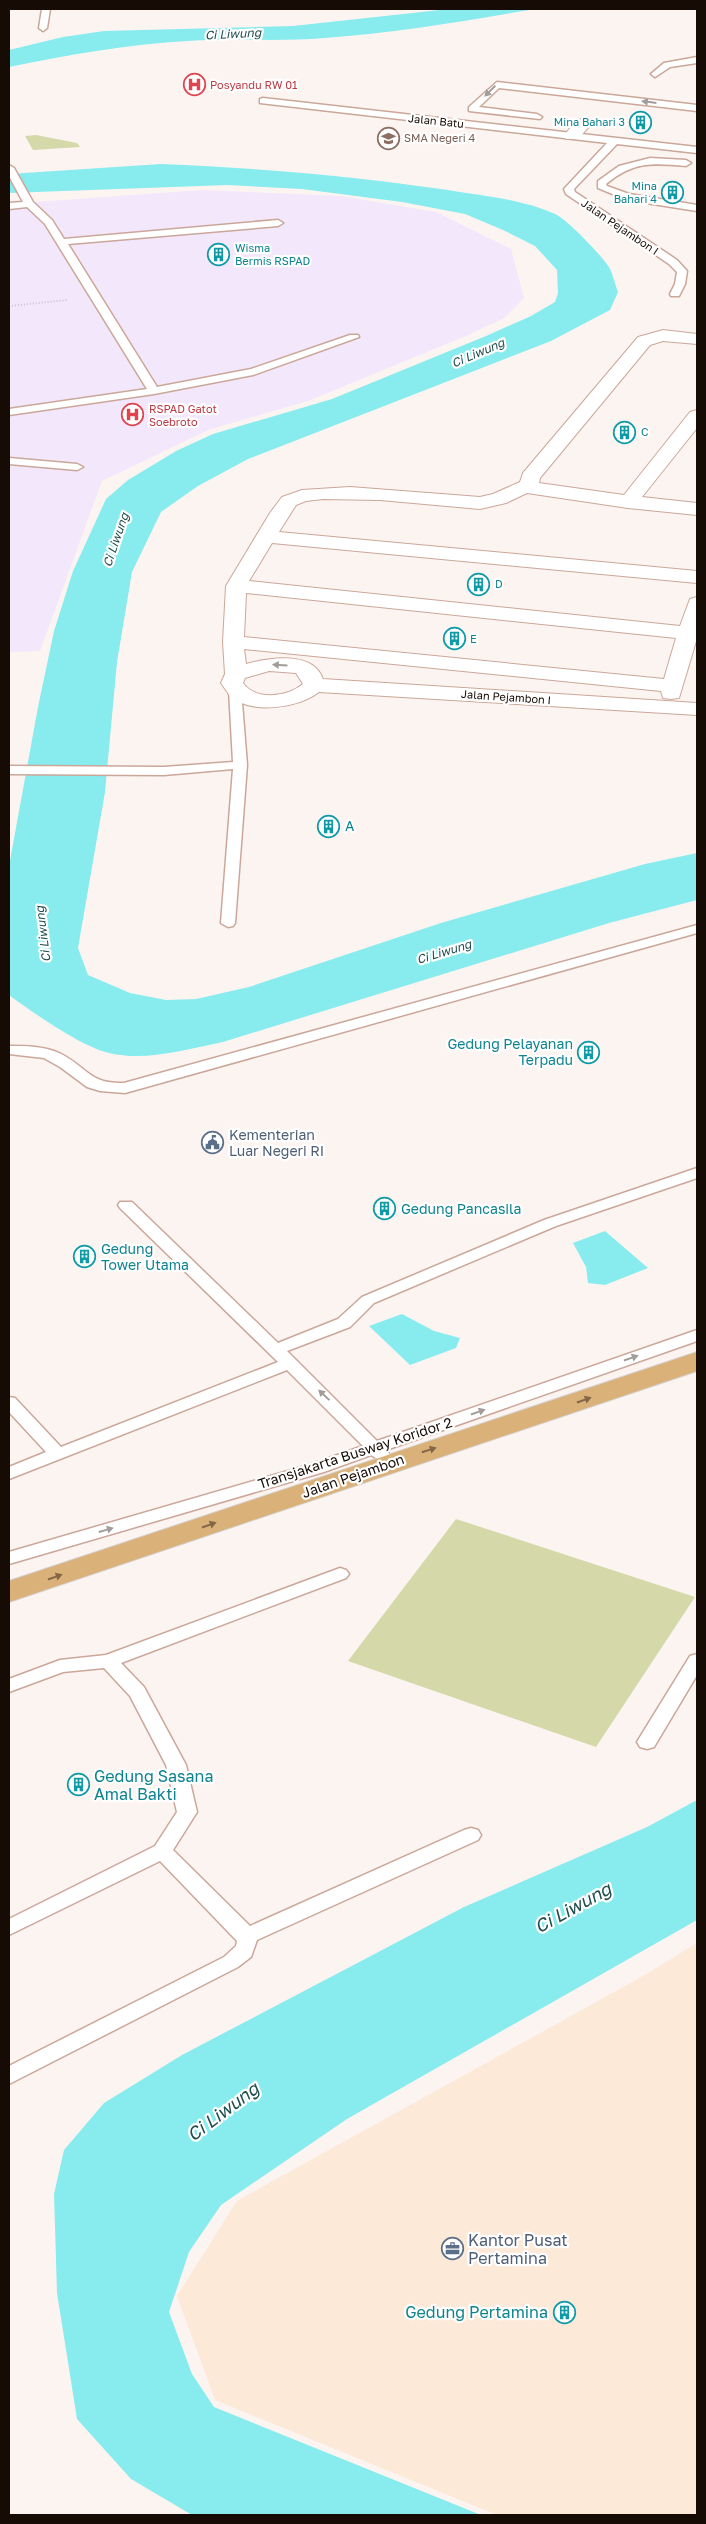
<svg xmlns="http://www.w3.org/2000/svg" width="706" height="2524" viewBox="0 0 706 2524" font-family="'Golos Text',sans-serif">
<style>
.commercial{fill:#fce9d8}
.medical{fill:#f3e7fc}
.green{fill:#d5d8a9}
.water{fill:#88ecee}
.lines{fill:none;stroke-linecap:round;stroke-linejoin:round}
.lane-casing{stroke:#cba799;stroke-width:3}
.street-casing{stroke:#cba799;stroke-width:2}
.primary-casing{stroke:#d5d3d2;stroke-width:2}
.path{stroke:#a89e9a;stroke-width:2;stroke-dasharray:0.5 2.5;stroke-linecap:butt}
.lane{fill:#fff;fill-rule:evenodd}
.street{fill:#fff;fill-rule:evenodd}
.primary{fill:#dab178;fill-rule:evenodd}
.oneway{fill:#a29d9b}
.oneway2{fill:#826645}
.labels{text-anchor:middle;stroke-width:4.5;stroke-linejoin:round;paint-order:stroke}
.far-health-label{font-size:11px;fill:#be3a42;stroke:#fff;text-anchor:start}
.far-street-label{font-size:11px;fill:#170b06;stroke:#fff}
.far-culture-label{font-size:11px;fill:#0d838f;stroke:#fff;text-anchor:start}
.far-education-label{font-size:11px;fill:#785e54;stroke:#fff;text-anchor:start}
.far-water-label{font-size:12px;font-style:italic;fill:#204d4e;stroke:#fff}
.culture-label{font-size:14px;fill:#0d838f;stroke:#fff;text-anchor:start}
.service-label{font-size:14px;fill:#4e5e75;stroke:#fff;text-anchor:start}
.street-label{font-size:14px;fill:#170b06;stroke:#fff}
.near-culture-label{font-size:16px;fill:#0d838f;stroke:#fff;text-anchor:start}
.near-service-label{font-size:16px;fill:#4e5e75;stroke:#fff;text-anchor:start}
.near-water-label{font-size:18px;font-style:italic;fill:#204d4e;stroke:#fff}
</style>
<rect width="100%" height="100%" fill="#fcf4f1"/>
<!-- commercial -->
<path class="commercial" d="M697,1943V2515H497L215,2400L177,2296L237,2201L643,1976Z"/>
<!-- medical -->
<path class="medical" d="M201,190L341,196L436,212L511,249L524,298L504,318L466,336L308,401L208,430L102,481L40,651L9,652V204Z"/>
<!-- green -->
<path class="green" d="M36,135L77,143L80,147L33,150L25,136Z
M456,1519L695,1597L596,1747L348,1661Z"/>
<!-- water -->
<path class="water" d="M449,9H535C465,21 395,33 325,38C279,42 234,38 188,41C127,44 69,55 9,67V50L63,37L104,31L293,26Z
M161,164C258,168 353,176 448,190C483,196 523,199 555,214C568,220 601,255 609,267C613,274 615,284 618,292L610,310L551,341L248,459L198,486L161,512L132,572L117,662L105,792L78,948L88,975L130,993L166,1000L196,999L249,987L441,923L645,864L697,853V900L609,923L223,1042C187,1049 146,1062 109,1053C82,1047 32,1012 9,995V866L38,707L54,631L73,571L106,499L128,480L176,451L213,434L332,399L486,336L531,316L555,302L558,293L557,270L535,246L503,230L465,214L402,202L302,189L227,185L9,193V174Z
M605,1231L648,1268L605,1285L588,1283L586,1267L573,1243Z
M402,1314L434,1331L460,1338L456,1348L410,1365L369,1326Z
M697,1800V1920L347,2119L221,2205L189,2252L169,2312L192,2374L214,2407L481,2515H192L131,2479L77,2419L57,2293L54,2194L64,2150L104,2103L182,2055L464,1907L647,1827Z"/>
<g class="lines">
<defs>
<path id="lane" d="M42,9H50L47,28L43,31L39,28Z
M697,57V63L670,67L655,77L651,74L664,63Z
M497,82L697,105V111L499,88L479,107L537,114L542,117L540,119L469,111V107Z
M263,98L697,147V153L617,144L574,189L575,192L677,260L687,271L685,284L679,296H671L670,294L675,284L677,272L669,264L566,194L564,189L607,143L260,103V99Z
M650,158L686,160L691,163L686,166C652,163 634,161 606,184L607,186L629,194L697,205V211L627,200L598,188V181L619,166Z
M9,165L14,168L33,202L52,220L64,239L278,220L283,223L278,226L68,244L157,387L251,369L350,335H358L359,337L253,375L154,394L9,415V409L147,389L45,224L27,207L9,209V203L23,202L9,176Z
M9,458L77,464L83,467L77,470L9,464Z
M235,686L241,690L247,765L235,923L233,926L228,927L221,923L233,769L164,775L9,774V766L164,767L233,762L229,690Z
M697,925V933L125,1093L100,1091L87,1087L60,1067L44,1058L9,1054V1046C26,1046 44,1046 59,1053C88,1067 88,1084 124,1083Z
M697,1168V1178L556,1226L374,1303L350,1327L287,1351L377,1441L697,1330V1341L386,1450L390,1455L387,1459L381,1461L371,1455L324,1472L9,1564V1552L312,1464L363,1446L287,1370L9,1479V1467L46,1452L9,1412V1397L15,1398L61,1447L278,1362L120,1208L118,1205L120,1202H132L278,1343L338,1319L362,1297L544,1220Z
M340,1568L346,1570L349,1574L346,1578L121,1663L144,1687L186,1765L197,1812L173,1850L250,1926L464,1830L471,1828L478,1830L481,1835L478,1840L257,1940L251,1957L238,1967L9,2084V2066L224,1957L236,1946L237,1941L160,1861L9,1935V1919L155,1846L177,1812L166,1765L130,1696L104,1668L63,1672L9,1692V1679L60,1660L106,1655Z
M697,1654V1675L654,1747L647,1749L640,1747L637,1742L640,1737L690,1656Z"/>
<path id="street" d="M585,117L590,119L593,122L578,139H566L564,136C569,129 576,120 585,117Z
M663,330L697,334V344L663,341L650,345L540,478L539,483L624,495L690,412L697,410V428L642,497L697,503V515L628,508L527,493L506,503L480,509L380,500L323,499L306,501L296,505L279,532L697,571V583L272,543L249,581L680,626L690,599L697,597V638L679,698L671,699L663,698L661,691L244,649L246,664C268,658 313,650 323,679L697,703V715L319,692C299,708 251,715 230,696C227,692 224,687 221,683L225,674L223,642L226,586L270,513L282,497L302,490L350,487L480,497L493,494L520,482L523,473L638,337ZM246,593L676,638L664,679L244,637ZM269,671L296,673L303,684C287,697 256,701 243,683L245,678Z"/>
<path id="primary" d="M697,1352V1371L9,1602V1581Z"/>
</defs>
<!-- lane casing -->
<use href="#lane" class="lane-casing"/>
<!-- street casing -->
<use href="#street" class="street-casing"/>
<!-- primary casing -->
<use href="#primary" class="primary-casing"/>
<!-- path -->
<path class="path" d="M9,306L67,300"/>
<!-- lane -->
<use href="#lane" class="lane"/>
<!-- street -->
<use href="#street" class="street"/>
<!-- primary -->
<use href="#primary" class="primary"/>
</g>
<!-- one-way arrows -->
<defs><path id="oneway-solid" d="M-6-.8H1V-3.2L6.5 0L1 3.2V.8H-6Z" transform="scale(1.25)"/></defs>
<g class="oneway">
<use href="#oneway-solid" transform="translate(490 91) rotate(136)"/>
<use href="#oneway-solid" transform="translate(649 102) rotate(-173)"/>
<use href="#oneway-solid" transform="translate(280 665) rotate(-177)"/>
<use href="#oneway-solid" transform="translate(631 1358) rotate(-19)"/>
<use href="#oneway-solid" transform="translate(324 1395) rotate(-137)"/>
<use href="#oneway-solid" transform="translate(478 1412) rotate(-19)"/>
<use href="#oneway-solid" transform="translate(106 1530) rotate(-16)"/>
</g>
<g class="oneway2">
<use href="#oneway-solid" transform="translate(584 1400) rotate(-19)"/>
<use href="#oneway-solid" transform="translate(429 1450) rotate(-18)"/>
<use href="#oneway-solid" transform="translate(209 1525) rotate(-19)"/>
<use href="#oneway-solid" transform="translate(55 1577) rotate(-19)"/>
</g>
<!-- icons -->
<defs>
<symbol id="hospital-ring" viewBox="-11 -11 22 22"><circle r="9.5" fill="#fff" stroke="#e0444e" stroke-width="1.5"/><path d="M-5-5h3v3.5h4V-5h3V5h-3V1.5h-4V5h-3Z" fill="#e0444e"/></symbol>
<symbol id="building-ring" viewBox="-11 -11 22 22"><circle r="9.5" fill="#fff" stroke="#0f9aa8" stroke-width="1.5"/><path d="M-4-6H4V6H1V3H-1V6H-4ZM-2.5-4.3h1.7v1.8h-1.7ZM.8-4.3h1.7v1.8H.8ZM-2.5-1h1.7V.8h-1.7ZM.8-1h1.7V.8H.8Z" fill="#0f9aa8"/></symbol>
<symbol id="school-ring" viewBox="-11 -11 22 22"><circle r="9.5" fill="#fff" stroke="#8d6e63" stroke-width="1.5"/><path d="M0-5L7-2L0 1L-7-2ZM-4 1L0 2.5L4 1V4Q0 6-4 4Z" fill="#8d6e63"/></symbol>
<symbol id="civic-ring" viewBox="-11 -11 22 22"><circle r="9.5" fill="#fff" stroke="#5c6f8a" stroke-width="1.5"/><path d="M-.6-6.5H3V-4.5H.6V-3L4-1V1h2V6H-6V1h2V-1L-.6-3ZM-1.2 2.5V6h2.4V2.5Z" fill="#5c6f8a"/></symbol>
<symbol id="office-ring" viewBox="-11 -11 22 22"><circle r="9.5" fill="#fff" stroke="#5c6f8a" stroke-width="1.5"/><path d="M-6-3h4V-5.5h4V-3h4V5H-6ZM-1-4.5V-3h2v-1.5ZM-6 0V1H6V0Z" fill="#5c6f8a"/></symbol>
</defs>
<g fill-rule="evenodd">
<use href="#hospital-ring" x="182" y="72" width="25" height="25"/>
<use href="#building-ring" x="628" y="110" width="25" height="25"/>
<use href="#school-ring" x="376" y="126" width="25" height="25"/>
<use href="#building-ring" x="660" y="180" width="25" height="25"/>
<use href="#building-ring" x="206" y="242" width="25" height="25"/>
<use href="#hospital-ring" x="120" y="402" width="25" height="25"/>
<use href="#building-ring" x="612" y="420" width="25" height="25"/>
<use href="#building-ring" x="466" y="572" width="25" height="25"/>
<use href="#building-ring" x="442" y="626" width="25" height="25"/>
<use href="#building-ring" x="316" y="814" width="25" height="25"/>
<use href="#building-ring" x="576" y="1040" width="25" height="25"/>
<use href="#civic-ring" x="200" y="1130" width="25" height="25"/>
<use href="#building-ring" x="372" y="1196" width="25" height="25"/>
<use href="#building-ring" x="72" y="1244" width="25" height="25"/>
<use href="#building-ring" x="66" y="1772" width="25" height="25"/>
<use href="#office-ring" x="440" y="2236" width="25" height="25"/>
<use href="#building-ring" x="552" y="2300" width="25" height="25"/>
</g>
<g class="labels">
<!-- far-health labels -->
<g class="far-health-label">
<text x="210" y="89">Posyandu RW 01</text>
<text x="149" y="413">RSPAD Gatot<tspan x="149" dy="13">Soebroto</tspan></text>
</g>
<!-- far-street labels -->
<g class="far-street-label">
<text transform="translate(436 121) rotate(6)" y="4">Jalan Batu</text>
<text transform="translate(620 227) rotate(34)" y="4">Jalan Pejambon I</text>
<text transform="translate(506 697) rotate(4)" y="4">Jalan Pejambon I</text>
</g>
<!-- far-culture labels -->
<g class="far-culture-label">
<text x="625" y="126" text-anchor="end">Mina Bahari 3</text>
<text x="657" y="190" text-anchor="end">Mina<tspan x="657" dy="13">Bahari 4</tspan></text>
<text x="235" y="252">Wisma<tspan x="235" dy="13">Bermis RSPAD</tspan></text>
<text x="641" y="436">C</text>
<text x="495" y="588">D</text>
<text x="470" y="643">E</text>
</g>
<!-- far-education labels -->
<g class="far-education-label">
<text x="404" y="142">SMA Negeri 4</text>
</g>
<!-- far-water labels -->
<g class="far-water-label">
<text transform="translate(233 34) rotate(-3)" y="4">Ci Liwung</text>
<text transform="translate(478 353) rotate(-23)" y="4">Ci Liwung</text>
<text transform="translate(116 540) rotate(-71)" y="4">Ci Liwung</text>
<text transform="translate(43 934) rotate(-97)" y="4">Ci Liwung</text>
<text transform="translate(444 952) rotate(-17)" y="4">Ci Liwung</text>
</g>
<!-- culture labels -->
<g class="culture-label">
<text x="345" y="831">A</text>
<text x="573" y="1049" text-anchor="end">Gedung Pelayanan<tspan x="573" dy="16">Terpadu</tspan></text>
<text x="401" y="1214">Gedung Pancasila</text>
<text x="101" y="1254">Gedung<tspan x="101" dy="16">Tower Utama</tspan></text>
</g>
<!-- service labels -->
<g class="service-label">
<text x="229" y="1140">Kementerian<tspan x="229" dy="16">Luar Negeri RI</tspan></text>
</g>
<!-- street labels -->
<g class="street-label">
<text transform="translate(355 1453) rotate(-18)" y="5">Transjakarta Busway Koridor 2</text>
<text transform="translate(353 1476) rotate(-19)" y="5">Jalan Pejambon</text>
</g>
<!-- near-culture labels -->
<g class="near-culture-label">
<text x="94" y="1782">Gedung Sasana<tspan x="94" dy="18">Amal Bakti</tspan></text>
<text x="548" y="2318" text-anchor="end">Gedung Pertamina</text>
</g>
<!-- near-service labels -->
<g class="near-service-label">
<text x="468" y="2246">Kantor Pusat<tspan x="468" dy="18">Pertamina</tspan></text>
</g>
<!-- near-water labels -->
<g class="near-water-label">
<text transform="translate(573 1908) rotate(-29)" y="6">Ci Liwung</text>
<text transform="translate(223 2112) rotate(-37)" y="6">Ci Liwung</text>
</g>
</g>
<!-- border -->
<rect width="706" height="2524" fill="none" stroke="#170b06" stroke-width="20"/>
</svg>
